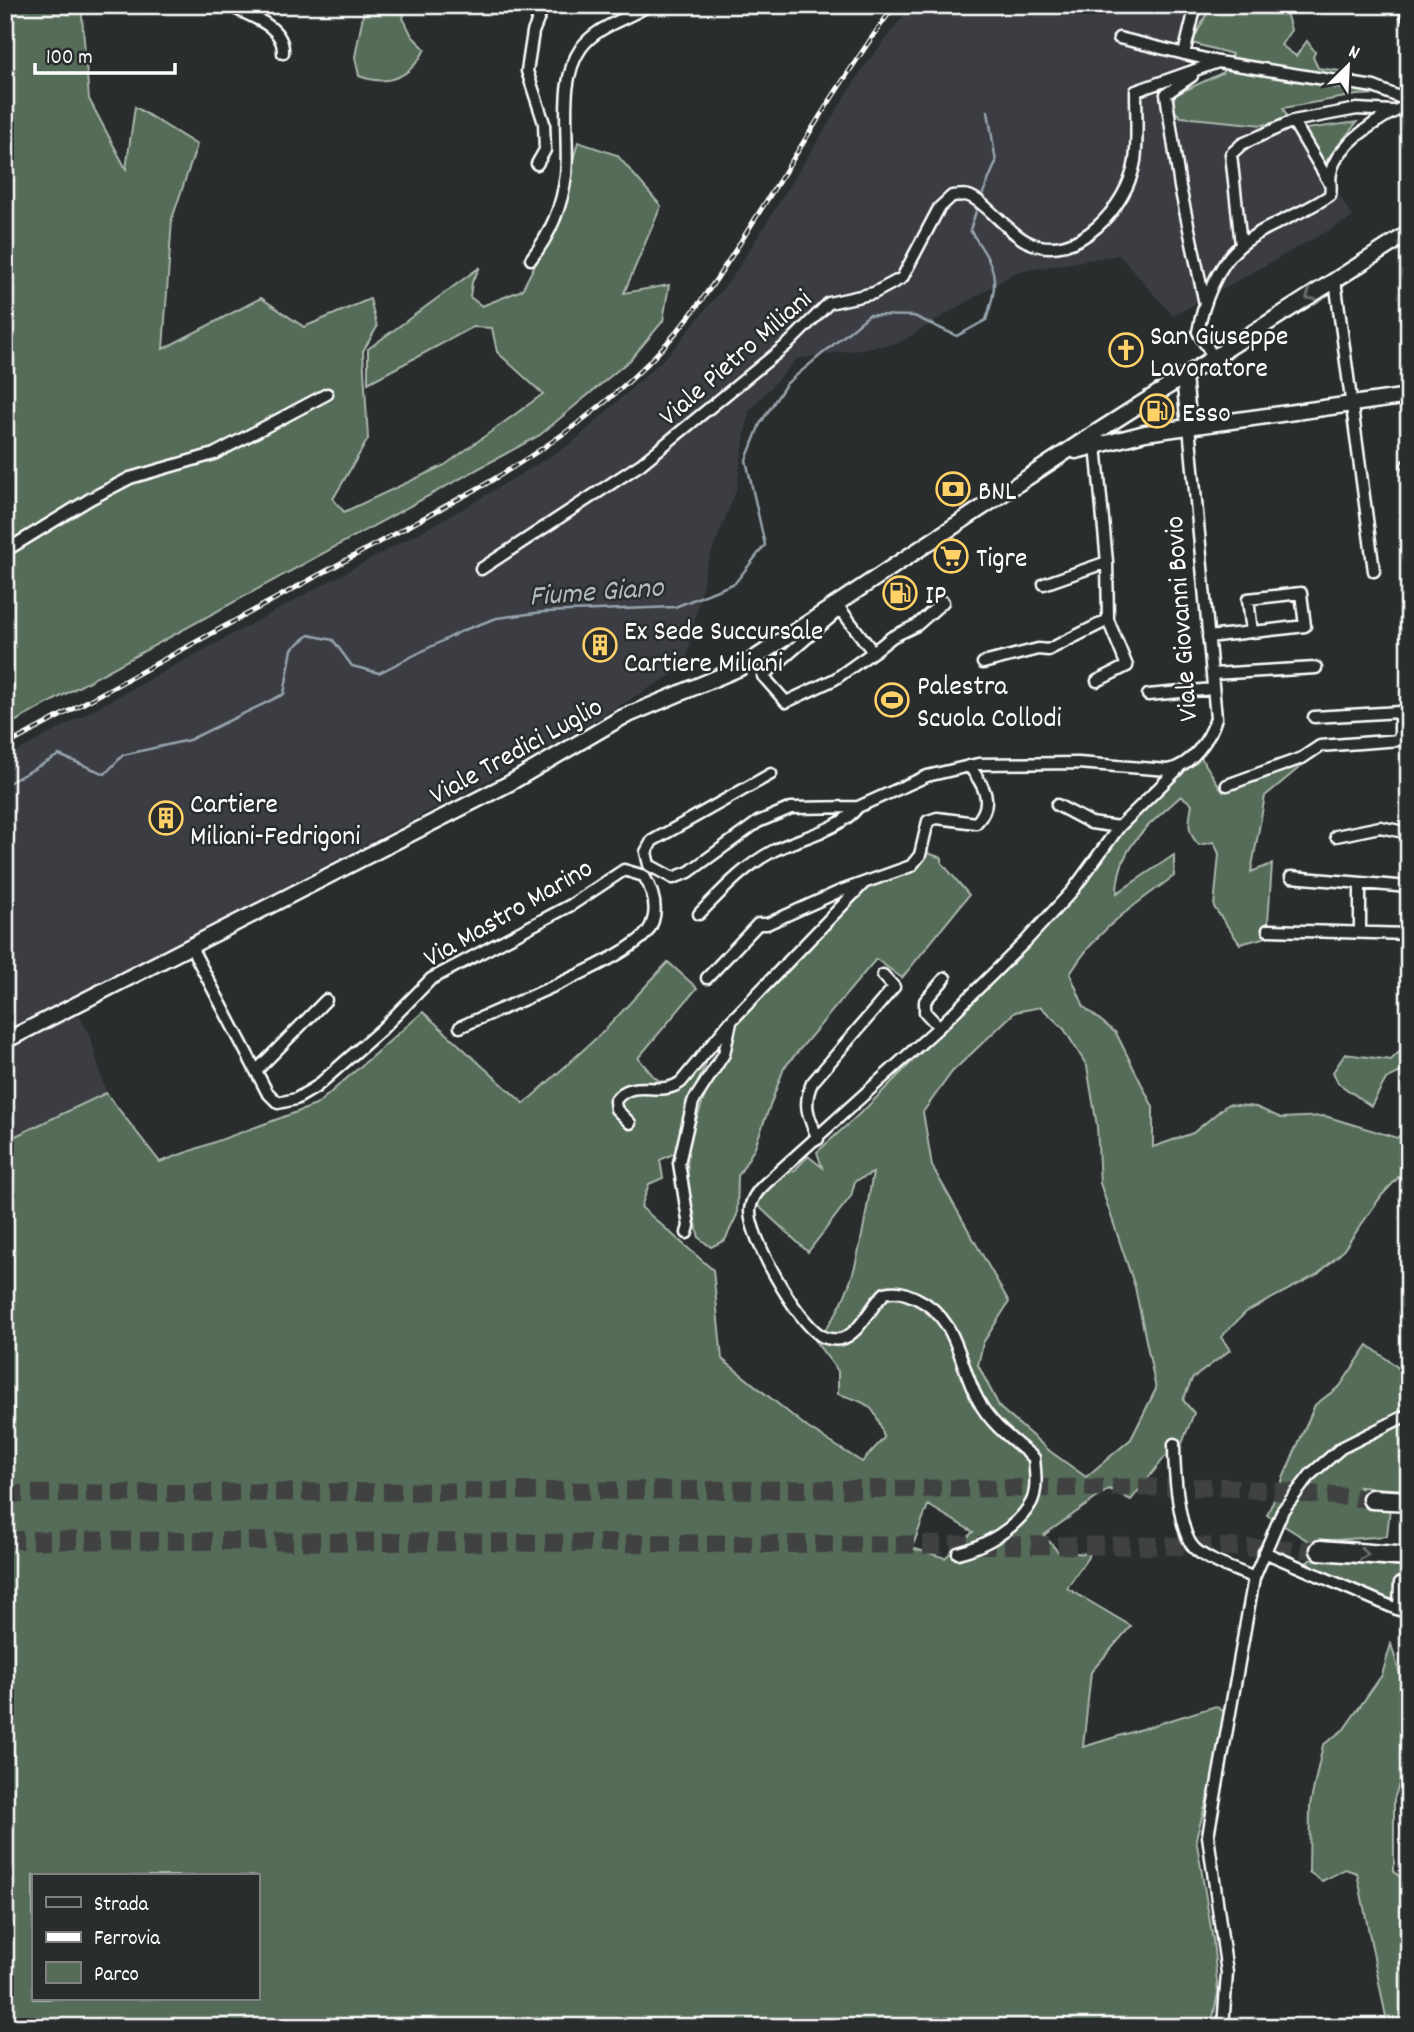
<svg xmlns="http://www.w3.org/2000/svg" width="1414" height="2032" viewBox="0 0 1414 2032" font-family="Dekko,sans-serif">
<style>
.built{fill:#3a3c42}
.green{fill:#556c58;stroke:#aab6ac;stroke-width:2;fill-rule:evenodd}
.lines{fill:none;stroke-linecap:round;stroke-linejoin:round}
.stream{stroke:#96a3ac;stroke-width:2.5}
.highway-tunnel{stroke:#3f4243;stroke-width:18;stroke-dasharray:18 9;stroke-linecap:butt}
.street-casing{stroke:#fff;stroke-width:15}
.secondary-casing{stroke:#fff;stroke-width:19}
.highway-casing{stroke:#fff;stroke-width:23}
.street{stroke:#2a2d2e;stroke-width:10}
.secondary{stroke:#2a2d2e;stroke-width:14}
.highway{stroke:#2a2d2e;stroke-width:18}
.rail-casing{stroke:#fff;stroke-width:5}
.rail{stroke:#2a2d2e;stroke-width:2.5;stroke-dasharray:8;stroke-linecap:butt}
.oneway{stroke:#6a6c6d}
.labels{text-anchor:middle;stroke-width:5;stroke-linejoin:round;paint-order:stroke}
.poi-label{font-size:28px;fill:#fff;stroke:#2a2d2e;text-anchor:start}
.street-label{font-size:28px;fill:#fff;stroke:#2a2d2e}
.water-label{font-size:30px;font-style:italic;fill:#b0bac0;stroke:#2a2d2e}
</style>
<rect width="100%" height="100%" fill="#2a2d2e"/>
<filter id="ink" filterUnits="userSpaceOnUse"><feTurbulence type="fractalNoise" baseFrequency=".0143" numOctaves="2"/><feDisplacementMap in="SourceGraphic" scale="14" xChannelSelector="R" yChannelSelector="G"/><feConvolveMatrix kernelMatrix="1 2 1 2 8 2 1 2 1" color-interpolation-filters="sRGB"/></filter>
<g filter="url(#ink)">
<!-- built -->
<path class="built" d="M912,5H1206V15L1192,43L1171,108L1263,125L1291,118L1353,217L1173,316L1119,255L1016,272L899,343L797,359L749,411L736,491L706,567L685,667L531,758L5,1033V758L466,507L572,443L670,353L733,276L863,68Z
M78,1014L90,1036L106,1093L5,1141V1052Z"/>
<!-- green -->
<path class="green" d="M5,5H81L89,99L126,169L135,107L197,145L172,219L163,349L261,298L304,327L370,299L377,327L363,351L368,439L333,499L344,512L445,465L543,394L497,352L492,328L473,327L368,383V349L480,267L472,282L470,297L482,306L522,290L555,226L578,142L617,155L661,206L624,293L669,285L663,321L631,359L540,435L5,727Z
M365,5H408L403,18L412,36L425,49C411,77 388,87 359,76L355,57Z
M1206,5H1284L1291,30L1281,45L1296,56L1307,41L1315,52L1313,57L1318,68L1347,72L1384,94L1357,95L1283,108L1288,119L1263,125L1181,117L1171,108L1175,95L1222,73L1232,54L1192,43L1206,15Z
M1357,122L1322,166L1299,130Z
M1317,753L1265,796L1251,872L1272,864L1267,937L1240,944L1214,907L1219,854L1214,842L1199,845C1186,832 1189,821 1192,804L1181,796C1148,826 1118,846 1117,893L1174,855V876C1132,907 1098,928 1070,974L1084,1007L1116,1033L1153,1107V1147L1193,1133L1228,1104L1256,1107L1281,1118L1325,1116L1397,1138L1409,1127V1166L1382,1195L1342,1252L1318,1274L1246,1312L1221,1337L1230,1350L1192,1379L1183,1400L1194,1413L1181,1446L1165,1457L1131,1500L1109,1489L1044,1535L1058,1552L1090,1554L1067,1588L1131,1626L1091,1672L1083,1747L1216,1706L1231,1717L1196,1838L1213,1940L1218,1993L1211,2027H5V1141L106,1093L160,1162L316,1105L423,1012L524,1104L604,1031L668,962L697,988L638,1058L654,1077L675,1091L692,1078L709,1056L689,1103L675,1153L660,1160L663,1178L649,1184L641,1207L713,1270L722,1359L808,1428L862,1462L884,1438C876,1406 869,1403 838,1394V1371L815,1341C858,1298 862,1231 873,1173L855,1181L851,1196L808,1252L755,1203L758,1185L795,1170L808,1156L822,1167L817,1152L867,1107L1011,962L1119,833L1200,756L1223,792ZM1041,1007L1064,1029L1087,1066L1097,1126L1100,1183L1135,1287L1156,1389L1131,1439L1086,1477L1051,1452L1000,1408L978,1365L983,1343L1009,1302L932,1166L923,1112L952,1072L1015,1012ZM928,1505L973,1532L945,1558L912,1548ZM33,1876H257V1999H33Z
M925,852L942,858V863L969,895L902,978L876,959L784,1068L754,1149L738,1176L737,1215L725,1240L711,1247L699,1238L688,1185L687,1146L722,1048L739,1020L859,889L914,871Z
M1406,1045L1409,1068L1386,1079L1371,1106L1338,1083L1333,1072L1345,1054L1391,1060Z
M1368,1345L1409,1376V1490L1359,1487L1376,1506L1390,1507L1387,1536L1310,1542L1267,1515L1315,1405L1340,1386Z
M1311,1559L1409,1568V1581L1402,1575L1395,1583V1597L1385,1602L1305,1564Z
M1391,1644L1409,1705V1755L1394,1799V1871L1409,1886V2027H1388L1357,1873L1345,1869L1322,1881L1309,1872L1310,1805L1323,1745L1344,1729L1382,1675Z"/>
<g class="lines">
<!-- stream -->
<path class="stream" d="M981,198L996,162L988,111
M5,785L59,755L105,774L123,755L189,740L284,694L292,649L309,635L333,640L352,666L379,673L464,630L497,618L544,612L675,607L735,583L765,545L746,460L760,424L786,384L869,315L914,316L957,336L986,320C1001,275 995,268 970,230L978,205"/>
<!-- highway-tunnel -->
<path class="highway-tunnel" d="M5,1494L1222,1487L1372,1499
M5,1540L1194,1546L1320,1550"/>
<defs>
<path id="street" d="M230,6C250,16 285,26 283,53
M1119,38L1218,62L1374,87L1409,101
M1184,54L1196,5
M1192,76L1166,94L1180,187L1205,304
M537,164L545,150L544,123L527,71L533,32L544,5
M1329,182L1293,121L1357,109L1392,111
M1241,245L1231,154L1242,144L1293,121
M531,259C550,235 562,206 566,175C570,136 557,82 581,48C598,25 626,20 649,5
M1335,280L1374,571
M1214,358L1198,332C1203,304 1217,265 1240,246C1266,224 1302,215 1330,195C1332,187 1329,181 1331,173C1335,145 1385,114 1409,105
M1096,445L1107,562L1108,620L1127,666L1097,681
M1407,465H1409
M5,551L90,499L130,478L214,454L327,394
M481,569L641,464L789,343L829,303L874,293L902,278L939,208L952,196C957,196 965,194 969,196C986,202 1008,233 1028,242C1077,265 1128,205 1135,161C1138,138 1136,114 1136,91L1218,62
M1044,584L1107,562
M838,606L873,652L892,637L917,625L943,602
M840,609L763,676L786,702L835,679L873,652
M1208,637C1240,633 1273,630 1305,626L1301,593L1248,599L1252,632
M983,663L1038,649L1048,650L1108,620
M1212,674L1316,668
M1148,695L1213,689
M771,774L652,841L646,852L649,865L673,878L689,872L758,822L791,808L858,807L927,776L978,764L1078,763L1168,770C1191,766 1210,739 1216,718L1189,426
M1227,785L1302,758L1320,746L1400,740V712L1314,717
M1057,805L1091,823L1119,827
M1336,836L1380,827L1409,833
M1291,877L1409,887
M699,914C722,891 743,867 773,851C800,837 839,831 858,807
M1268,930L1409,934
M1360,933V883
M191,947L267,1092L278,1103L296,1099L316,1087L382,1029L431,979L571,905L624,870L644,876
M707,978L758,924H767L838,892L911,866L920,855L928,821L937,818L976,823C995,803 984,785 969,766
M460,1027C497,1010 629,959 648,931C660,913 654,893 644,876
M939,1027L925,1012V1001L945,978
M256,1071L326,1000
M630,1123L616,1109L615,1101C632,1076 660,1098 681,1082L731,1021L863,884
M818,1139C809,1118 802,1105 812,1083L894,987L883,975
M687,1233L689,1226L679,1163L693,1102L724,1054L731,1022
M1174,1444C1174,1468 1178,1533 1195,1549C1211,1563 1235,1569 1254,1578
M1264,1552L1399,1610L1400,1583
M958,1553C985,1546 1017,1528 1031,1503C1038,1490 1035,1471 1034,1458C1014,1441 990,1424 978,1400C958,1364 959,1318 916,1298C905,1293 897,1290 885,1293C871,1305 860,1334 841,1339C835,1340 825,1339 820,1335C797,1321 749,1237 750,1210C751,1199 758,1190 766,1183L939,1027L1025,942L1073,890L1119,827L1178,769
M1223,2027L1227,1973L1208,1836L1254,1578L1283,1510L1311,1474L1341,1448L1409,1414"/>
<path id="secondary" d="M1405,5L1409,16
M1184,377L1189,426
M1076,451L1145,433L1409,396
M5,1041L510,783L621,718L740,668L1081,442L1409,233"/>
<path id="highway" d="M1372,1499L1409,1501
M1320,1550L1409,1557"/>
</defs>
<!-- street casing -->
<use href="#street" class="street-casing"/>
<!-- secondary casing -->
<use href="#secondary" class="secondary-casing"/>
<!-- highway casing -->
<use href="#highway" class="highway-casing"/>
<!-- street -->
<use href="#street" class="street"/>
<!-- secondary -->
<use href="#secondary" class="secondary"/>
<!-- highway -->
<use href="#highway" class="highway"/>
<defs>
<path id="rail" d="M5,746L484,485C551,445 614,402 667,343C706,300 736,249 767,200C809,134 849,68 895,5"/>
</defs>
<!-- rail casing -->
<use href="#rail" class="rail-casing"/>
<!-- rail -->
<use href="#rail" class="rail"/>
</g>
<!-- one-way arrows -->
<defs><path id="oneway-chevron" d="M-2-3.5L2.5 0L-2 3.5" fill="none" stroke-width="1.6" stroke-linecap="round" stroke-linejoin="round" transform="scale(1.75)"/></defs>
<g class="oneway">
<use href="#oneway-chevron" transform="translate(1310 296) rotate(146)"/>
<use href="#oneway-chevron" transform="translate(1364 1554) rotate(4)"/>
</g>
</g>
<!-- icons -->
<defs>
<symbol id="church-ring" viewBox="-11 -11 22 22"><circle r="9.5" fill="#2a2d2e" stroke="#ffd166" stroke-width="1.5"/><path d="M-1.2-6h2.4v3.5h3.3v2.4h-3.3V6h-2.4V-.1h-3.3v-2.4h3.3Z" fill="#ffd166"/></symbol>
<symbol id="fuel-ring" viewBox="-11 -11 22 22"><circle r="9.5" fill="#2a2d2e" stroke="#ffd166" stroke-width="1.5"/><path d="M-5.5-6h7V0h2V4h1.3V-2.5L3-4.5l.8-.8L6-3V5H2.5V1h-1V6h-7ZM-4.2-4.7v3.2H.2V-4.7Z" fill="#ffd166"/></symbol>
<symbol id="bank-ring" viewBox="-11 -11 22 22"><circle r="9.5" fill="#2a2d2e" stroke="#ffd166" stroke-width="1.5"/><path d="M-6-4H6V4H-6ZM0-2.3a2.3 2.3 0 1 0 0 4.6a2.3 2.3 0 1 0 0-4.6Z" fill="#ffd166"/></symbol>
<symbol id="supermarket-ring" viewBox="-11 -11 22 22"><circle r="9.5" fill="#2a2d2e" stroke="#ffd166" stroke-width="1.5"/><path d="M-6-5.5h2.5l.6 2H6L4.5 2H-2.5L-4.4-4H-6ZM-1.5 3.2a1.3 1.3 0 1 0 .1 0ZM3 3.2a1.3 1.3 0 1 0 .1 0Z" fill="#ffd166"/></symbol>
<symbol id="building-ring" viewBox="-11 -11 22 22"><circle r="9.5" fill="#2a2d2e" stroke="#ffd166" stroke-width="1.5"/><path d="M-4-6H4V6H1V3H-1V6H-4ZM-2.5-4.3h1.7v1.8h-1.7ZM.8-4.3h1.7v1.8H.8ZM-2.5-1h1.7V.8h-1.7ZM.8-1h1.7V.8H.8Z" fill="#ffd166"/></symbol>
<symbol id="stadium-ring" viewBox="-11 -11 22 22"><circle r="9.5" fill="#2a2d2e" stroke="#ffd166" stroke-width="1.5"/><path d="M0-5a6.5 5 0 1 0 0 10a6.5 5 0 1 0 0-10ZM-3.5-1.8h7v3.6h-7Z" fill="#ffd166"/></symbol>
</defs>
<g fill-rule="evenodd">
<use href="#church-ring" x="1107" y="331" width="38" height="38"/>
<use href="#fuel-ring" x="1138" y="392" width="38" height="38"/>
<use href="#bank-ring" x="934" y="470" width="38" height="38"/>
<use href="#supermarket-ring" x="932" y="537" width="38" height="38"/>
<use href="#fuel-ring" x="881" y="574" width="38" height="38"/>
<use href="#building-ring" x="581" y="626" width="38" height="38"/>
<use href="#stadium-ring" x="873" y="681" width="38" height="38"/>
<use href="#building-ring" x="147" y="799" width="38" height="38"/>
</g>
<g class="labels">
<!-- poi labels -->
<g class="poi-label">
<text x="1150" y="344">San Giuseppe<tspan x="1150" dy="32">Lavoratore</tspan></text>
<text x="1182" y="421">Esso</text>
<text x="978" y="499">BNL</text>
<text x="976" y="566">Tigre</text>
<text x="925" y="603">IP</text>
<text x="624" y="639">Ex Sede Succursale<tspan x="624" dy="32">Cartiere Miliani</tspan></text>
<text x="917" y="694">Palestra<tspan x="917" dy="32">Scuola Collodi</tspan></text>
<text x="190" y="812">Cartiere<tspan x="190" dy="32">Miliani-Fedrigoni</tspan></text>
</g>
<!-- street labels -->
<g class="street-label">
<text transform="translate(734 356) rotate(-41)" y="10">Viale Pietro Miliani</text>
<text transform="translate(1179 619) rotate(-94)" y="10">Viale Giovanni Bovio</text>
<text transform="translate(515 749) rotate(-29)" y="10">Viale Tredici Luglio</text>
<text transform="translate(507 911) rotate(-30)" y="10">Via Mastro Marino</text>
</g>
<!-- water labels -->
<g class="water-label">
<text transform="translate(596 590) rotate(-4)" y="10">Fiume Giano</text>
</g>
</g>
<!-- margin -->
<rect width="1414" height="2032" fill="none" stroke="#2a2d2e" stroke-width="28"/>
<rect x="14" y="14" width="1386" height="2004" fill="none" stroke="#fff" stroke-width="2.5" filter="url(#ink)"/>
<!-- legend -->
<rect x="32" y="1874" width="228" height="126" fill="#2a2d2e" stroke="#7f8182" stroke-width="2"/>
<rect x="46" y="1897" width="35" height="10" fill="#2a2d2e" stroke="#7f8182" stroke-width="2"/>
<text x="94" y="1910" font-size="21" fill="#ffffff">Strada</text>
<rect x="46" y="1932" width="35" height="10" fill="#ffffff" stroke="#7f8182" stroke-width="2"/>
<text x="94" y="1944" font-size="21" fill="#ffffff">Ferrovia</text>
<rect x="46" y="1962" width="35" height="21" fill="#556c58" stroke="#7f8182" stroke-width="2"/>
<text x="94" y="1980" font-size="21" fill="#ffffff">Parco</text>
<!-- north arrow -->
<g transform="translate(1348 66) rotate(24)" stroke="#2a2d2e" stroke-width="5" paint-order="stroke">
<path d="M0-5L12 26L0 18L-12 26Z" fill="#ffffff"/>
<text y="-10" font-size="19" font-weight="bold" text-anchor="middle" fill="#ffffff">N</text>
</g>
<!-- scale -->
<path d="M35 63v10h140v-10" fill="none" stroke="#ffffff" stroke-width="3.5"/>
<text x="46" y="63" font-size="21" fill="#ffffff" stroke="#2a2d2e" stroke-width="5" paint-order="stroke">100 m</text>
</svg>
